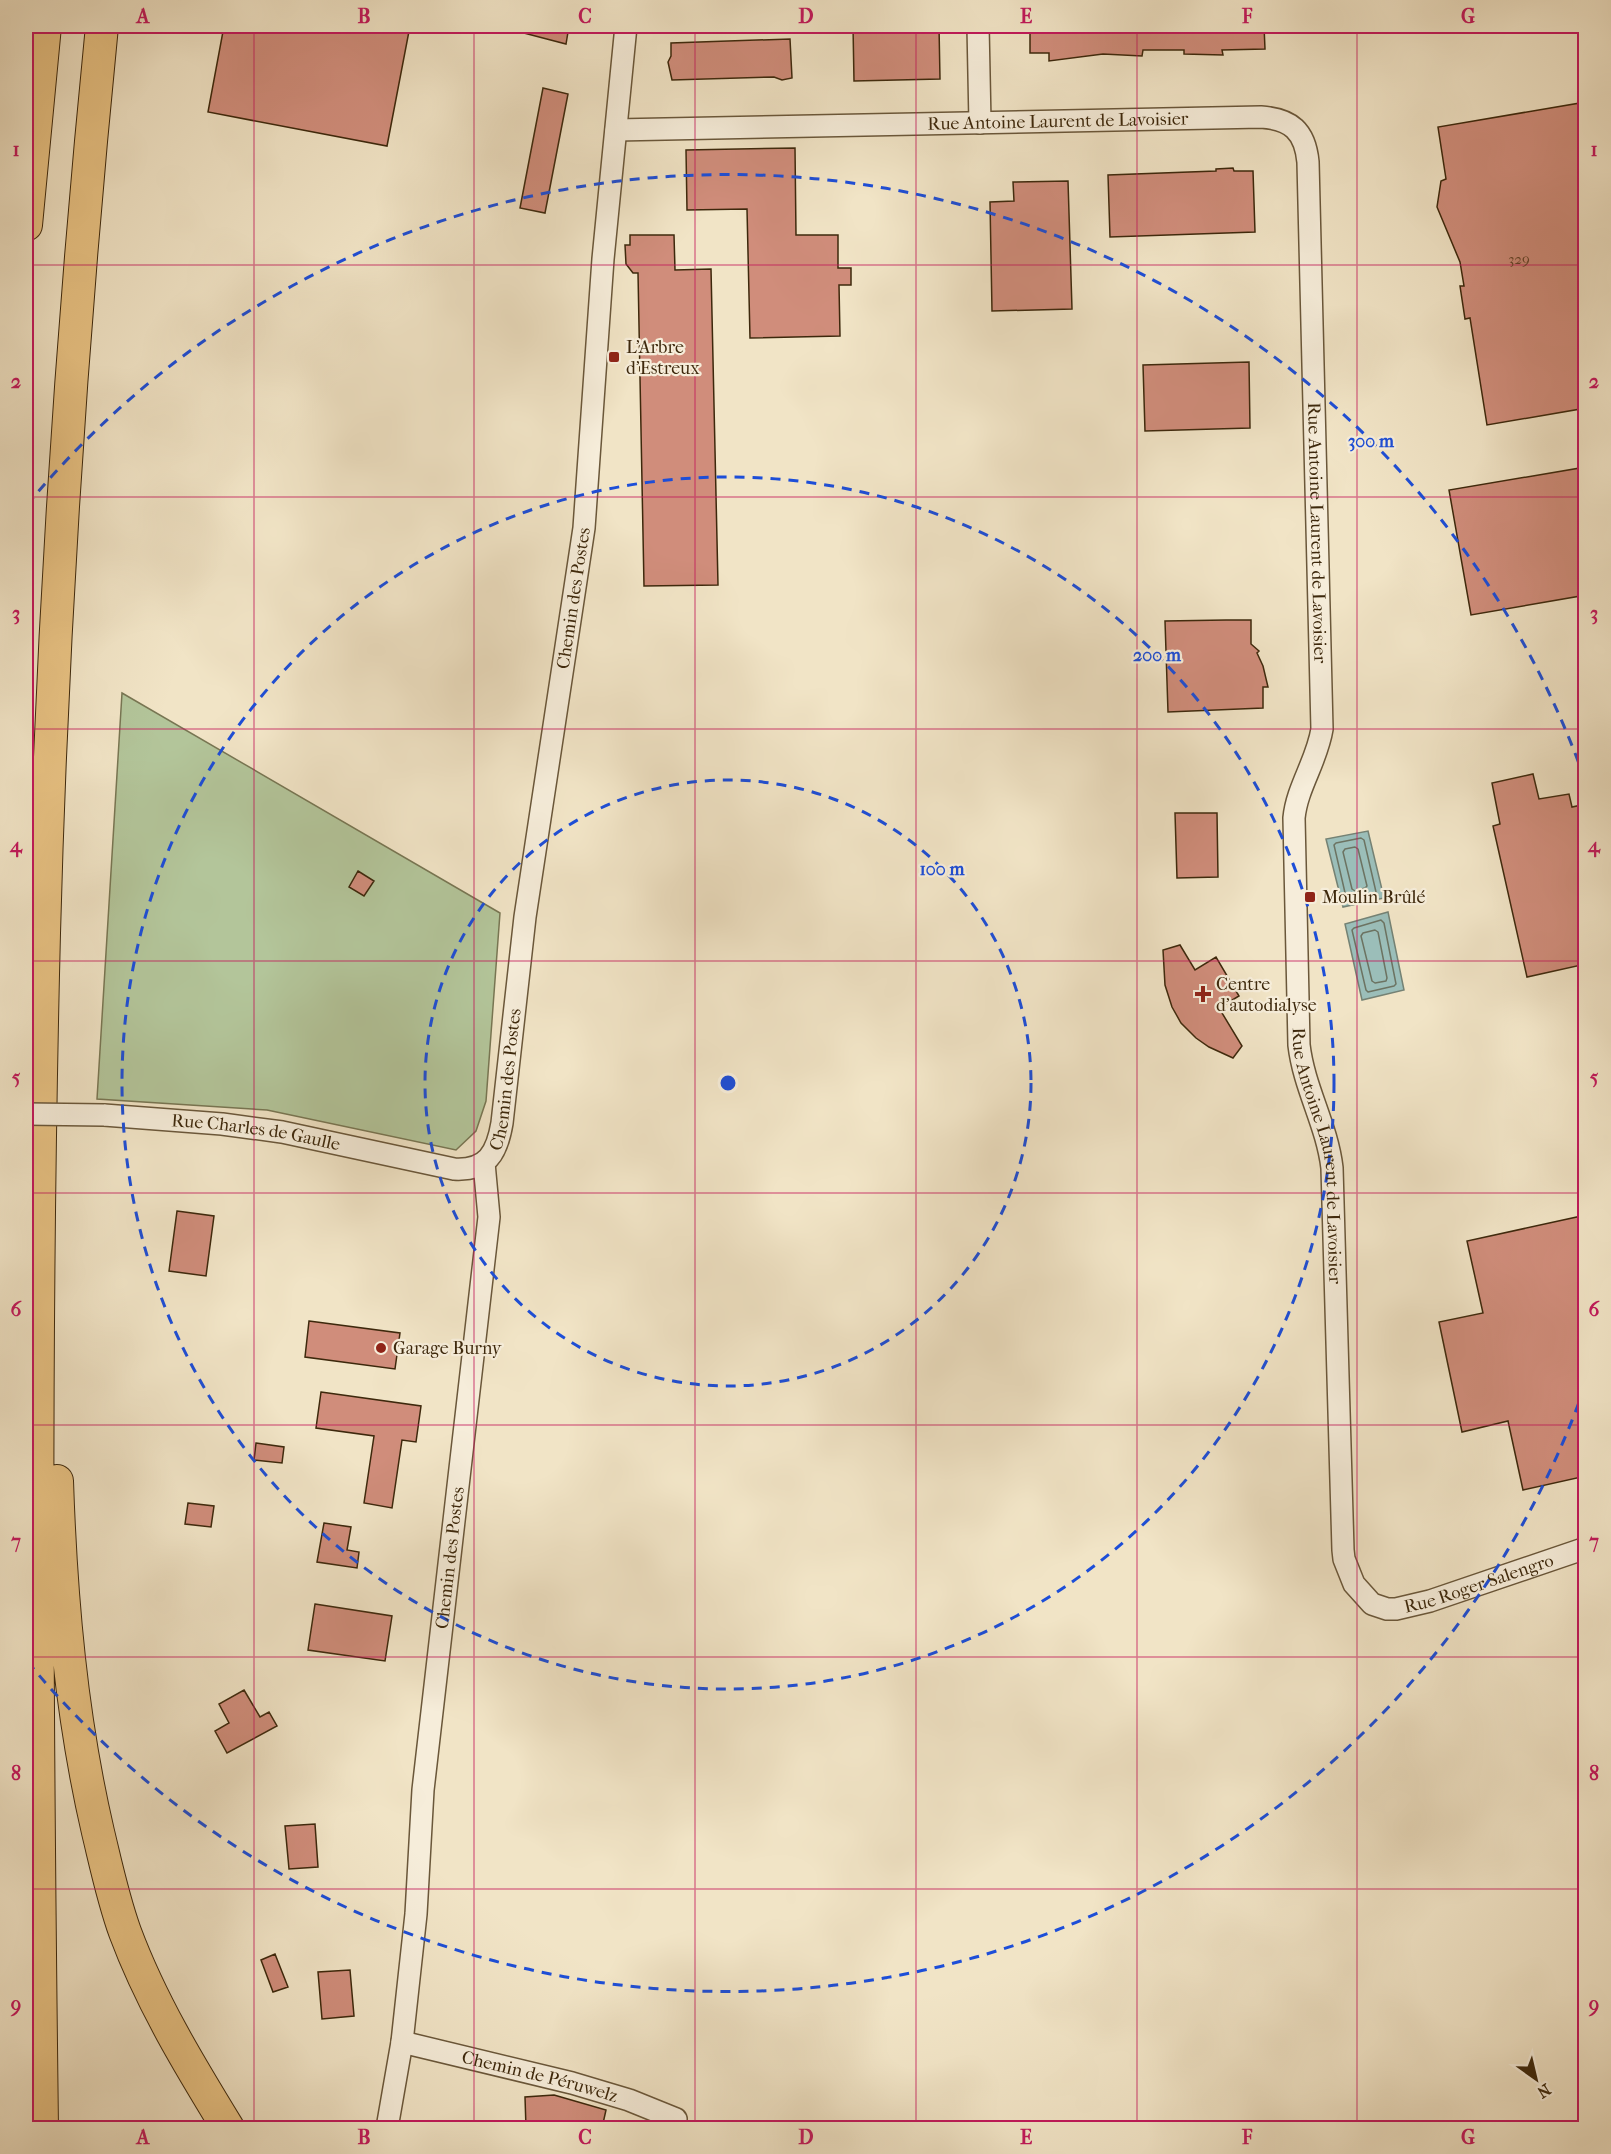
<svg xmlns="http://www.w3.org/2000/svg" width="1611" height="2154" viewBox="0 0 1611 2154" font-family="'IM FELL French Canon',serif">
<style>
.green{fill:#b3c59a;stroke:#787653;stroke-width:1.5}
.water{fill:#9bbeb9;stroke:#758274;stroke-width:1.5}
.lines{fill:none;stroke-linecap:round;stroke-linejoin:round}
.shore{stroke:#6c7362;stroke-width:1.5}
.building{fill:#d08d7b;stroke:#3d280c;stroke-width:1.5}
.minor-casing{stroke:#6a573a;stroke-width:24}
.highway-casing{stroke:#3d280c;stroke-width:34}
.minor{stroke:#f6edda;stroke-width:21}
.highway{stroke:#e8c283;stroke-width:32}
.minor-bridge-casing{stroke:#6a573a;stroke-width:24;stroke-linecap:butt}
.minor-bridge{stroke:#f6edda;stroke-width:21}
.grid{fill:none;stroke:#c2185b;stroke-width:1.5;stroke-opacity:0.55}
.ring{fill:none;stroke:#1d4ed8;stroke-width:3;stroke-dasharray:10 8}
.poi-dot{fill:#8f2418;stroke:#f6edda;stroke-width:2}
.labels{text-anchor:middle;stroke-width:4.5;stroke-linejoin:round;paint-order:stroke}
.number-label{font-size:15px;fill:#624128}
.street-label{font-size:18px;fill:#3d280c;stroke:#f6edda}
.poi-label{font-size:18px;fill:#3d280c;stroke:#f6edda;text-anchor:start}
.centre{fill:#1d4ed8;stroke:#f6edda;stroke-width:3}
.ring-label{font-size:18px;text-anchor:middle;font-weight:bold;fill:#1d4ed8;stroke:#f6edda;stroke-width:4.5;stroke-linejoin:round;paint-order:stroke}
.neatline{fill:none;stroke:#c2185b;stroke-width:2}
.grid-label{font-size:20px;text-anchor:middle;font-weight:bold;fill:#c2185b}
</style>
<rect width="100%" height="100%" fill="#f1e4c6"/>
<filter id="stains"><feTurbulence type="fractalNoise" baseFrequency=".00333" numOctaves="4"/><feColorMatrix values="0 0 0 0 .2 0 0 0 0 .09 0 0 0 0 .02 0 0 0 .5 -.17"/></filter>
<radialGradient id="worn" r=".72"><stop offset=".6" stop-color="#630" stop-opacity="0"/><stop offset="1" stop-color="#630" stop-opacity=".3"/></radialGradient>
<!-- green -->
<path class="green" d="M122,693L500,913L486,1101L476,1131L456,1150L267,1110L97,1099Z"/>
<!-- water -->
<path class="water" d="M1368,831L1384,898L1343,907L1326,839Z
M1388,912L1404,990L1362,1000L1345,924Z"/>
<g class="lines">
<!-- shore -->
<path class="shore" d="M1361,838L1364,840L1376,892L1374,894L1349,900L1346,897L1334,845L1336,843Z
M1355,847L1358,849L1367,886L1365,888L1355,891L1352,889L1343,852L1345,849Z
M1381,920L1384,923L1396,984L1394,986L1368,992L1366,990L1352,930L1354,928Z
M1375,930L1378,932L1387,978L1386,981L1375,983L1372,981L1361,936L1363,933Z"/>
</g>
<!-- building -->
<path class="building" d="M224,26H410L387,146L208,112Z
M517,26H569L566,44L516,31Z
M853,26H939L940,79L854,81Z
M1030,26H1264L1265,49L1222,50L1223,55L1184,54V50H1143L1142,56L1103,54L1049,61V53H1030Z
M790,39L792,78L782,80L774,77L672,80L668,62L671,56V43Z
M543,88L568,94L545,213L520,208Z
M1586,102V408L1487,425L1470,318L1465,319L1460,286H1464L1460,262L1437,207L1441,181L1446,179L1438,127Z
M795,148L796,235H838V268H851V285H839L840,336L750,338L747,209L687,210L686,150Z
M1233,168L1234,171H1253L1255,232L1110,237L1108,175L1216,171V169Z
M1068,181L1072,309L992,311L990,202L1014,201L1013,182Z
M630,235H674L675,270L711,269L718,585L644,586L638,273H633L626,264L625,245H630Z
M1249,362L1250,428L1145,431L1143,365Z
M1586,467V595L1471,615L1449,490Z
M1226,620H1251V644L1259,651L1257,653L1263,666L1268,687H1263V708L1168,712L1165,621Z
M1533,774L1539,799L1569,794L1572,807L1586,804V964L1527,977L1493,826L1500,824L1492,783Z
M1175,813H1217L1218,877L1177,878Z
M358,871L374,881L364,896L349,887Z
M1180,945L1195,970L1216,957L1239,996L1219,1008L1242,1046L1233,1058L1209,1047L1196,1038L1181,1023L1172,1007L1165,985L1163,950Z
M177,1211L214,1216L206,1276L169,1271Z
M1586,1215V1476L1523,1490L1508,1421L1462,1432L1439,1322L1483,1313L1467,1241Z
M309,1321L400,1333L395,1369L305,1357Z
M321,1392L421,1406L416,1442L402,1440L392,1508L364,1503L374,1436L316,1428Z
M256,1443L284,1447L282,1463L254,1460Z
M188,1503L214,1506L211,1527L185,1524Z
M324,1523L351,1527L347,1550L359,1552L357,1568L317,1562Z
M315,1604L392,1616L385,1661L308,1650Z
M244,1690L260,1717L269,1712L277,1726L227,1753L215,1731L229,1723L219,1704Z
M315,1824L318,1867L289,1869L285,1826Z
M275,1954L288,1987L273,1992L261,1960Z
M350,1970L354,2016L322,2019L318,1972Z
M554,2095L606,2110L602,2128H526L525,2097Z"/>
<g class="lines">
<defs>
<g id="minor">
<path d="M978,26L980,123"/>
<path id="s1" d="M616,130L1261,117C1291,119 1305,131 1308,162L1322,729C1317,761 1297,787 1294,818L1299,1045C1304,1088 1327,1125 1332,1168L1343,1550L1344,1559L1354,1584L1372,1604L1387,1609H1396L1430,1601L1586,1548"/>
<path id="s2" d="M104,1115L222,1124L282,1132L454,1169C487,1171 497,1153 502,1123L525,917L584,528L603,259L626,26"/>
<path id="s3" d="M402,2042L572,2083L629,2100L676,2119"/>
<path id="s4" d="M387,2128L402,2042L416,1914L423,1790L489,1217L484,1163"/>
</g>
<path id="highway" d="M26,225L45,26
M57,1481C61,1599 71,1716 98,1832C106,1865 113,1899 125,1932C151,2002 190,2066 228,2128
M42,2128C37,1730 34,1332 44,933C52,630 72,327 102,26"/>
</defs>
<!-- minor casing -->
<use href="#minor" class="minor-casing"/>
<!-- highway casing -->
<use href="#highway" class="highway-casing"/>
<!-- minor -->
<use href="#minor" class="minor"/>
<!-- highway -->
<use href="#highway" class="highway"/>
<defs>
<path id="minor-bridge" d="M26,1114L104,1115"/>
</defs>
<!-- minor-bridge casing -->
<use href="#minor-bridge" class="minor-bridge-casing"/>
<!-- minor-bridge -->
<use href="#minor-bridge" class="minor-bridge"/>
</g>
<!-- grid -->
<path class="grid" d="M254,26V2128M474,26V2128M695,26V2128M916,26V2128M1137,26V2128M1357,26V2128M26,265H1586M26,497H1586M26,729H1586M26,961H1586M26,1193H1586M26,1425H1586M26,1657H1586M26,1889H1586"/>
<!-- distance rings -->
<g class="ring">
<circle cx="728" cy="1083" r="303"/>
<circle cx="728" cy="1083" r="606"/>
<path d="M1585 1386A909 909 0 0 1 27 1661M27 505A909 909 0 0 1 1585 780"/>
</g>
<!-- markers -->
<g class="poi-dot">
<rect x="608" y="351" width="12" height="12" rx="3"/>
<rect x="1304" y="891" width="12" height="12" rx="3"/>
<path d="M1200 985h6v6h6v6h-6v6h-6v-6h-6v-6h6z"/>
<circle cx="381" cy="1348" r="6"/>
</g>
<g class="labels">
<!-- number labels -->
<g class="number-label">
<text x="1519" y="264">329</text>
</g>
<!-- street labels -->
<g class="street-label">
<text dy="6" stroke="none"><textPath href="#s1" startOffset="442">Rue Antoine Laurent de Lavoisier</textPath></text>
<text dy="6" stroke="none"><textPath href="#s1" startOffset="1089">Rue Antoine Laurent de Lavoisier</textPath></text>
<text dy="6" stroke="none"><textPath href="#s2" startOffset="960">Chemin des Postes</textPath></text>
<text dy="6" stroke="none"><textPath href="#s2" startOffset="474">Chemin des Postes</textPath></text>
<text dy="6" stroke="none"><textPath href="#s2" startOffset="153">Rue Charles de Gaulle</textPath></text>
<text dy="6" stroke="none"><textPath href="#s1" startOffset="1719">Rue Antoine Laurent de Lavoisier</textPath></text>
<text dy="6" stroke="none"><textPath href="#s4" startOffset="574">Chemin des Postes</textPath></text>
<text dy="6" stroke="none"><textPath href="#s1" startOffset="2290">Rue Roger Salengro</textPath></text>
<text dy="6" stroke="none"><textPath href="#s3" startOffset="142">Chemin de Péruwelz</textPath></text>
</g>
<!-- poi labels -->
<g class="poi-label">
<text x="626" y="353">L'Arbre<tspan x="626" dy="21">d'Estreux</tspan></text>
<text x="1322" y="903">Moulin Brûlé</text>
<text x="1216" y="990">Centre<tspan x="1216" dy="21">d'autodialyse</tspan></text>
<text x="393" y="1354">Garage Burny</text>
</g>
</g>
<circle cx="728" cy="1083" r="9" class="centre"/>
<g class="ring-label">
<text x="1371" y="447">300 m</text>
<text x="1157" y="661">200 m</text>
<text x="942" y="875">100 m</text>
</g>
<!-- margin -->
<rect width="1611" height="2154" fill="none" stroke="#f1e4c6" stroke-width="66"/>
<!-- north arrow -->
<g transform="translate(1536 2079) rotate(146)" stroke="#f6edda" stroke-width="4.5" paint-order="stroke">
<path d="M0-4.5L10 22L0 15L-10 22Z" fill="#3d280c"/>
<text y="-9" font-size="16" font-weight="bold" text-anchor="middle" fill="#3d280c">N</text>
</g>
<rect x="33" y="33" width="1545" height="2088" class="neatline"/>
<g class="grid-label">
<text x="143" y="23">A</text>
<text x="364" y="23">B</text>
<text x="585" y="23">C</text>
<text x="806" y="23">D</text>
<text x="1026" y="23">E</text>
<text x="1247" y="23">F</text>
<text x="1468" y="23">G</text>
<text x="16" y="156">1</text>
<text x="1594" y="156">1</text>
<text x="16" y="388">2</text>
<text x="1594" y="388">2</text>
<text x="16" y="620">3</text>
<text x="1594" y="620">3</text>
<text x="16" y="852">4</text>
<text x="1594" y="852">4</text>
<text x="16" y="1084">5</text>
<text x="1594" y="1084">5</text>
<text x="16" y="1316">6</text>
<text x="1594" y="1316">6</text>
<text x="16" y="1548">7</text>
<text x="1594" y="1548">7</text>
<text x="16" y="1780">8</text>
<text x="1594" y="1780">8</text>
<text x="16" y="2012">9</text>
<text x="1594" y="2012">9</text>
<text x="143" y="2144">A</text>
<text x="364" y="2144">B</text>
<text x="585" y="2144">C</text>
<text x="806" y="2144">D</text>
<text x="1026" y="2144">E</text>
<text x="1247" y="2144">F</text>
<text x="1468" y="2144">G</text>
</g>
<rect width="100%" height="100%" filter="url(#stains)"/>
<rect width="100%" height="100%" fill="url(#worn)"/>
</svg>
